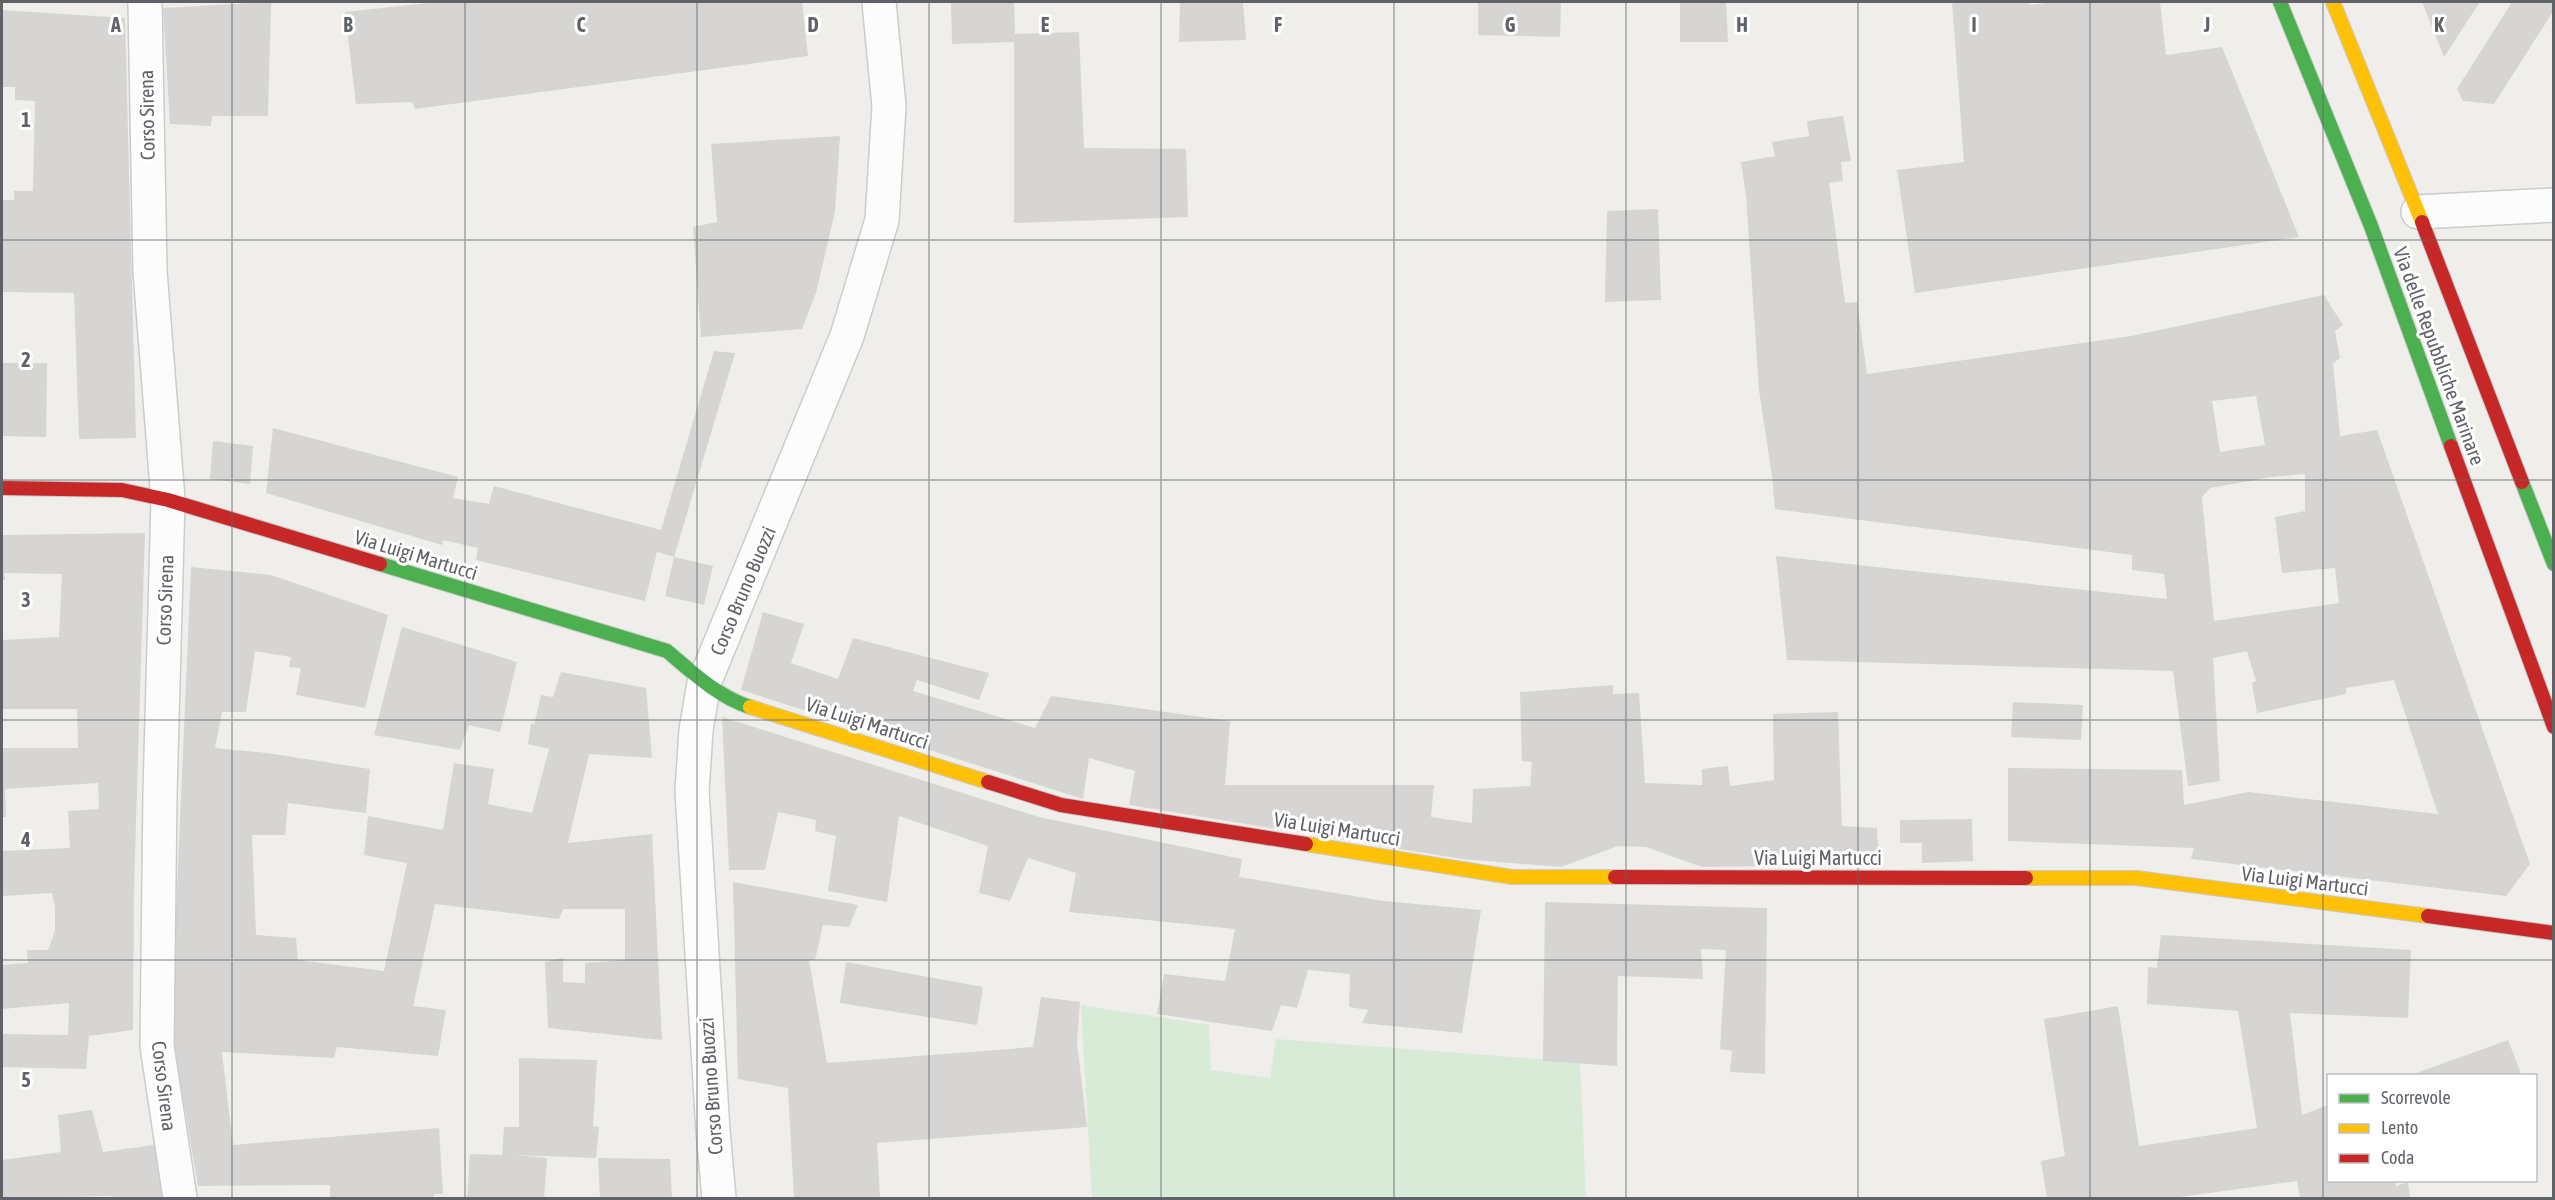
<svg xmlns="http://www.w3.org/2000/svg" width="2555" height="1200" viewBox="0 0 2555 1200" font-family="'Asap Condensed',sans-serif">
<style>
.green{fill:#d8ebd6}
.building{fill:#d6d5d3;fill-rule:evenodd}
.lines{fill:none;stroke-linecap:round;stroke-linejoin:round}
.street-casing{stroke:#cbcccc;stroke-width:36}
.fast-casing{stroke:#cacacb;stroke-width:16}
.slow-casing{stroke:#cacacb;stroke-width:16}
.jam-casing{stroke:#cacacb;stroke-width:16}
.street{stroke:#fdfcfc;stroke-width:33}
.fast{stroke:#4caf50;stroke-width:14}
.slow{stroke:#ffc107;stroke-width:14}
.jam{stroke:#c62828;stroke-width:14}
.grid{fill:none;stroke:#5f6368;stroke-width:1.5;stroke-opacity:0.55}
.labels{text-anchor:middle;stroke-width:6;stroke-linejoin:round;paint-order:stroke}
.street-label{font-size:20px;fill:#5f6368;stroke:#fff}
.grid-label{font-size:20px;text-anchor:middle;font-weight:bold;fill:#5f6368;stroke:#fff;stroke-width:6;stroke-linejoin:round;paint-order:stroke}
</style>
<rect width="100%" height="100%" fill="#efeeea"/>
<!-- green -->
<path class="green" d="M1081,1005L1209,1025L1211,1070L1270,1078L1276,1039L1580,1062L1586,1198H1092Z"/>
<!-- building -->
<path class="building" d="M271,2L268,116H212L211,126L170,124L163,8Z
M437,2H802L808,56L415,109L412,102L356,104L345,12Z
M951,2H1014L1015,34L1079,32L1084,148L1186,149L1188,217L1014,223V42L952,44Z
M1180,2H1243L1246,40L1179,42Z
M1478,2H1561L1560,37L1478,35Z
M1680,2H1726L1728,42H1680Z
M1952,2H2028L2029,5L2057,2H2160L2166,55L2222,47L2299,237L1915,293L1897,170L1964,162Z
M2422,2H2480L2444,57Z
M2512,2H2554V10L2494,104L2463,101L2457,89Z
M2,10L125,18L136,438L79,439L74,293L2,292V200H14V191H33L35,101L15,100V87H2Z
M1843,116L1851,161L1841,162L1843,181L1829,183L1845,303L1857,302L1867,374L2131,336L2324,295L2343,325L2335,331L2340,358L2333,363L2340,436L2377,430L2530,864L2506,896L2191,859L2194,848L2008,841V768L2182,770L2184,805L2248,792L2438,814L2394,680L2346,688V694L2257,713L2252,683L2256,681L2247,651L2213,658L2220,781L2188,786L2173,671L1787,660L1776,556L2167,599L2164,574L2132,570V555L1775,509L1772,476L1759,390L1746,196L1741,162L1775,156L1772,142L1809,136L1807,121ZM2256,396L2265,445L2220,452L2212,401ZM2305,474V511L2275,517L2282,573L2335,568L2339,603L2214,621L2202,497L2210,488L2271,477Z
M840,136L835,212L816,293L802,329L701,337L693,227L717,222L711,144Z
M1658,209L1661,300L1605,302L1607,211Z
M714,351L735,353L674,557L657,552L645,601L476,560L478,548L443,540L442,545L266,493L273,428L458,477L453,498L489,504L494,486L661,530Z
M2,363H47L46,437L2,436Z
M213,441L253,446L250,484L210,479Z
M145,533L134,888L133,1030L89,1036L86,1069L2,1067V1034L68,1035L69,1003L2,1009V965L28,963L27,950H48L55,931V907L52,893L2,896V851L70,848L68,811L99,809L98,783L5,789L6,817H2V748H78L77,709H2V640L59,637L62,574L4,573L5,580H2V535Z
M674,557L713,566L704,605L665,596Z
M191,567L271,575L388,615L365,708L296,695L301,668L289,667L291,657L255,651L246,712H222L215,748L267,753L370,769L366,813L288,803L285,835H252L256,935L296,938L298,960L384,971L407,863L364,855L368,816L443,830L454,763L494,769L488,804L532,813L549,749L528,744L531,723L534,725L541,695L553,697L561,672L646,688L652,758L589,754L568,843L652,834L662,1040L548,1028L545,962L563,958V982L585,983V963L625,960V909H563L559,919L435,904L413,1006L446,1010L438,1056L337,1047L334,1058L222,1052L233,1145L439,1128L443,1194H434L433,1198H330V1185L198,1186L171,1029Z
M763,612L804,624L791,663L838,679L853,638L989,673L979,700L917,680L913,691L1035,728L1051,696L1230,721L1225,785H1434L1431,817L1472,823L1473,789L1530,786L1532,762L1522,761L1520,692L1613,685V694L1639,693L1645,783L1702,785V769L1728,766L1730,786L1774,780L1773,714L1838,712L1842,826L1877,828L1879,865L1702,867L1646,847L1618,846L1561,867L1462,859L1129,805L1135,771L1089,758L1083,799L741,690Z
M402,627L517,662L500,732L469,725L460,750L374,735Z
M2013,702L2083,705L2081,740L2011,737Z
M722,717L1039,817L1242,859L1239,877L1383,901L1481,910L1462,1033L1362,1023L1368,1010L1349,1007L1350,974L1308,970L1297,1008L1281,1005L1272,1031L1157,1014L1164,974L1225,981L1235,929L1069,912L1076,873L1028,858L1010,901L979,893L988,846L899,816L887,902L828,891L836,836L815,831L816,820L778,812L765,870H729Z
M1972,819L1973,861L1922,863V843H1900V820Z
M733,882L858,905L849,927L823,925L815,960H809L827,1063L1033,1047L1041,997L1080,1002L1077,1043L1087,1127L877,1143L880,1198H794L788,1088L738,1079Z
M1545,902L1767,908L1765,1074L1730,1072L1732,1051L1720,1049L1726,950L1701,949L1703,979L1618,976L1617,1066L1543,1061Z
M2161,935L2411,950L2408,1018L2290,1013L2302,1115L2328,1105V1180H2395L2396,1186L2408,1182L2410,1198H2300L2297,1181L2172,1198H2047L2041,1161L2065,1156L2044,1019L2118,1006L2139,1146L2257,1128L2238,1011L2147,1004L2148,967L2157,968Z
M846,962L983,987L977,1025L840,1003Z
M2508,1040L2522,1076H2411V1075Z
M519,1058L597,1060L593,1126L599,1127L596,1158L513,1155L547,1158L544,1198H467L470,1154L502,1155L504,1127H519Z
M92,1110L103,1152L161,1144L170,1198H113V1196L2,1198V1160L61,1152L58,1115Z
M598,1158L670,1159L672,1198H600Z"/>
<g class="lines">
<defs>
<path id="street" d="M145,2L150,271L168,500L160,793L157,1046L180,1198
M2418,212L2554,205
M719,1198L713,1131L692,791L696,730L704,683L847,336L882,220L889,106L879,2"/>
<path id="fast" d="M2280,2L2371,226L2451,446
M2522,482L2554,564
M380,564L667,651C693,673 717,696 750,707"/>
<path id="slow" d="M2333,2L2422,222
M750,707L988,782
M1306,844L1512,877H1615
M2026,878H2136L2428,916"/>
<path id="jam" d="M2422,222L2522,482
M2451,446L2554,727
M2,488L122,490L168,500L380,564
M988,782L1061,805L1306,844
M1615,877L2026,878
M2428,916L2554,933"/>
</defs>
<!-- street casing -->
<use href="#street" class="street-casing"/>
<!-- fast casing -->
<use href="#fast" class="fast-casing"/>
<!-- slow casing -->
<use href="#slow" class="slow-casing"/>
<!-- jam casing -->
<use href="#jam" class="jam-casing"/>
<!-- street -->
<use href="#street" class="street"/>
<!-- fast -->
<use href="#fast" class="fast"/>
<!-- slow -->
<use href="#slow" class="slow"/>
<!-- jam -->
<use href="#jam" class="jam"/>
</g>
<!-- grid -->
<path class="grid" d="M232,2V1198M465,2V1198M697,2V1198M929,2V1198M1161,2V1198M1394,2V1198M1626,2V1198M1858,2V1198M2090,2V1198M2323,2V1198M2,240H2554M2,480H2554M2,720H2554M2,960H2554"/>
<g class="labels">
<!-- street labels -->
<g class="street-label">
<text transform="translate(147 115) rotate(-91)" y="7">Corso Sirena</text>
<text transform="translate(2439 356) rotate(70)" y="7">Via delle Repubbliche Marinare</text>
<text transform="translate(416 555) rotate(17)" y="7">Via Luigi Martucci</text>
<text transform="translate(743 591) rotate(-67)" y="7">Corso Bruno Buozzi</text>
<text transform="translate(165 600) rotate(-88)" y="7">Corso Sirena</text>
<text transform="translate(867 723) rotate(18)" y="7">Via Luigi Martucci</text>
<text transform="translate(1337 829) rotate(9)" y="7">Via Luigi Martucci</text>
<text x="1818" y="865">Via Luigi Martucci</text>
<text transform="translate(2305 881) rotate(7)" y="7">Via Luigi Martucci</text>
<text transform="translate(164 1086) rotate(83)" y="7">Corso Sirena</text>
<text transform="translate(711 1086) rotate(-94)" y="7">Corso Bruno Buozzi</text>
</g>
</g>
<g class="grid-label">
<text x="116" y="32">A</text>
<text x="348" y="32">B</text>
<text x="581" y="32">C</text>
<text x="813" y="32">D</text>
<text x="1045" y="32">E</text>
<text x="1278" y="32">F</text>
<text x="1510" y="32">G</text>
<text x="1742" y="32">H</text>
<text x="1974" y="32">I</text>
<text x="2207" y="32">J</text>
<text x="2439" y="32">K</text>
<text x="26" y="127">1</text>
<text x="26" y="367">2</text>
<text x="26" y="607">3</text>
<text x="26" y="847">4</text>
<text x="26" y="1087">5</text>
</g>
<!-- border -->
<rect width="2555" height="1200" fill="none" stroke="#5f6368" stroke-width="6"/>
<!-- legend -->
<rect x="2327" y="1074" width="210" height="108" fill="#ffffff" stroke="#bfc1c3" stroke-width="1.5"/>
<rect x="2339" y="1094" width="30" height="9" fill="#4caf50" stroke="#bfc1c3" stroke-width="1.5"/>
<text x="2381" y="1104" font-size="18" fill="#5f6368">Scorrevole</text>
<rect x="2339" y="1124" width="30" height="9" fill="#ffc107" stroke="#bfc1c3" stroke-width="1.5"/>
<text x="2381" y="1134" font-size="18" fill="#5f6368">Lento</text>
<rect x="2339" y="1154" width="30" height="9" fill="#c62828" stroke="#bfc1c3" stroke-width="1.5"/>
<text x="2381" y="1164" font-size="18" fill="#5f6368">Coda</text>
</svg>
